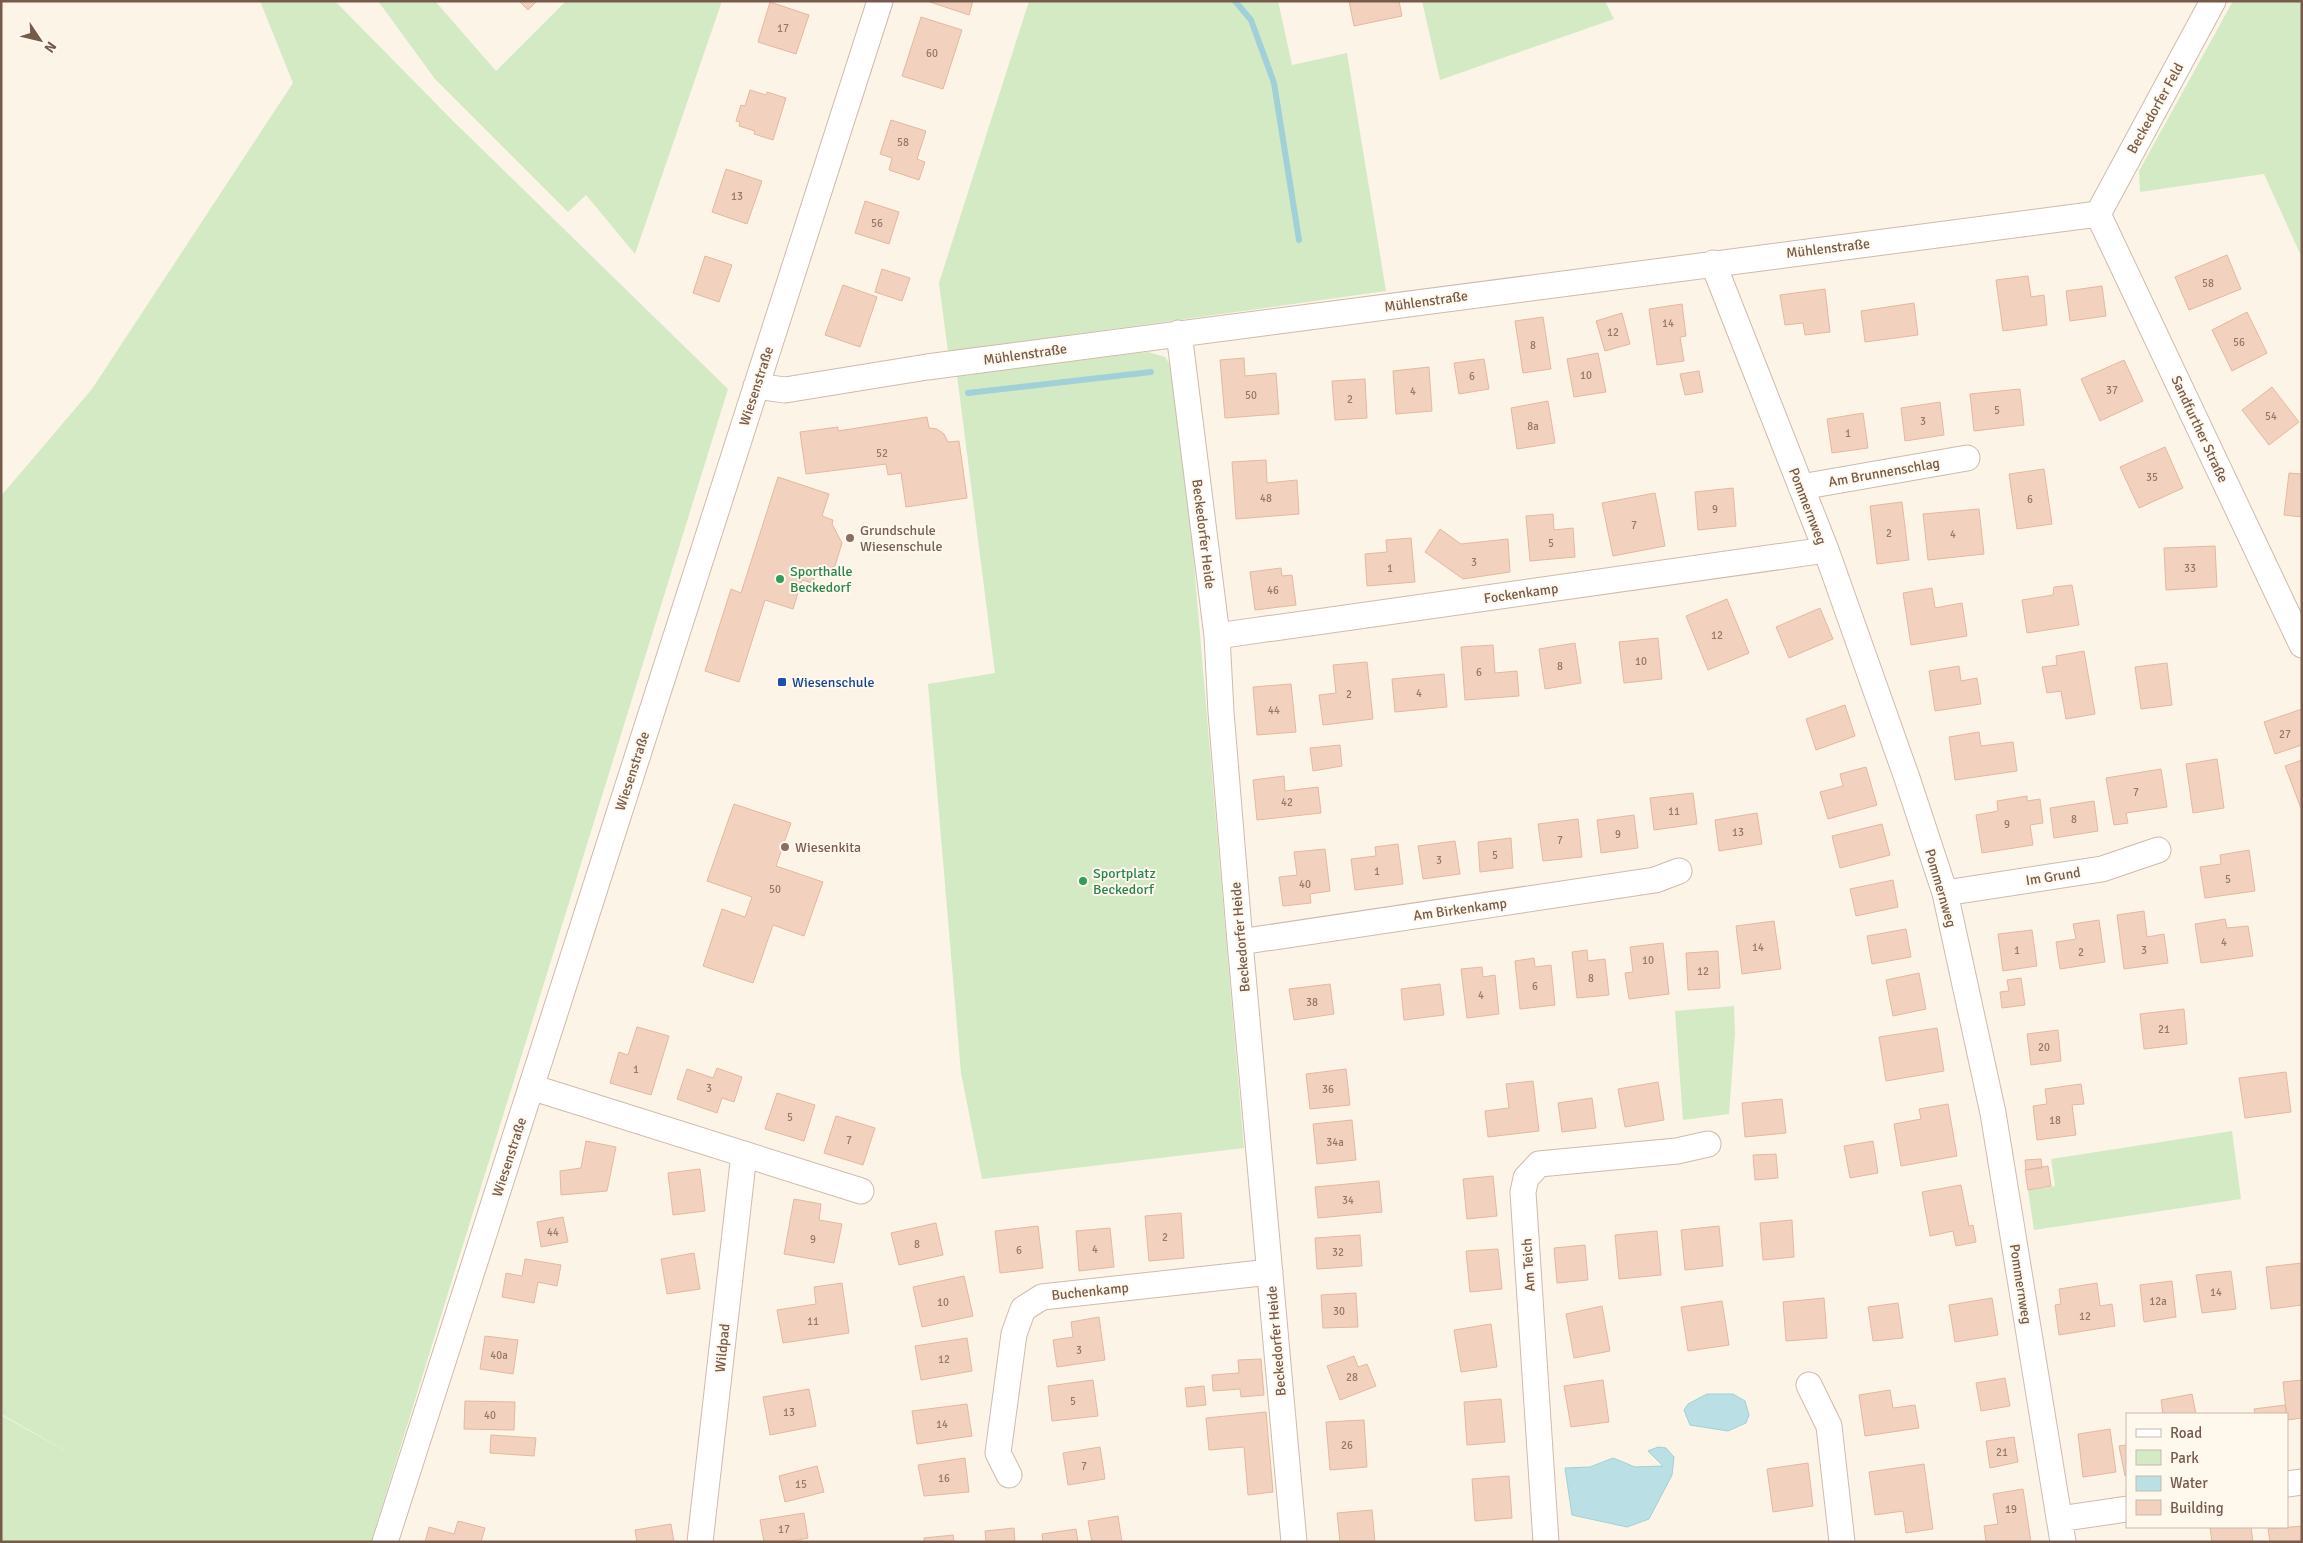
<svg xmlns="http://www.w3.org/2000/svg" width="2303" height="1543" viewBox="0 0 2303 1543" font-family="Signika,sans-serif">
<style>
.green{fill:#d4eac4}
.water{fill:#bae0e6;stroke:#a1d0d8}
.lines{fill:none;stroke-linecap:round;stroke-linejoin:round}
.stream{stroke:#a1d0d8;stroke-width:6}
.building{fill:#f2d2be;stroke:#e4b89e}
.minor-casing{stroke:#cebbac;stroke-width:27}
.minor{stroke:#fff;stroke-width:25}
.education-dot{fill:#8d6e63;stroke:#fff8ed;stroke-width:2}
.leisure-dot{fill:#2e9e5b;stroke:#fff8ed;stroke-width:2}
.transit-dot{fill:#1a4fb4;stroke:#fff8ed;stroke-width:2}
.labels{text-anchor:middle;stroke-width:4;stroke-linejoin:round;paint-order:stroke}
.number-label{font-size:11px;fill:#957868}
.street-label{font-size:14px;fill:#765a4b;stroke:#fff8ed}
.education-label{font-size:14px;fill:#785e54;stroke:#fff8ed;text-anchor:start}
.leisure-label{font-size:14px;fill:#27864d;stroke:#fff8ed;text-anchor:start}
.transit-label{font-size:14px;fill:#164399;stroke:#fff8ed;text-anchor:start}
</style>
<rect width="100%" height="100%" fill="#fcf4e6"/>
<!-- green -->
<path class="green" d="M260,1H335L452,120L728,389L371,1542H1V1415L80,1459L1,1414V496L92,389L293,83Z
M378,1H435L496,71L566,1H722L635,254L586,195L568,212L435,79Z
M1029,1H1278L1292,65L1347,53L1386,291L948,352L939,283Z
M1422,1H1605L1614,19L1440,80Z
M2233,1H2302V258L2264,174L2140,192L2139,171Z
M1148,352L1165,357L1178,377L1244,1148L982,1179L961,1073L928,684L995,673L957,375Z
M1734,1006L1735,1033L1729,1114L1683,1120L1675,1011Z
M2232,1131L2241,1199L2034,1230L2028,1190L2055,1186L2051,1159Z"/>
<!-- water -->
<path class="water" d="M1707,1394H1733L1745,1401L1749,1415L1746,1423L1728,1431L1690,1425L1684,1410L1688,1404Z
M1658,1447L1666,1448L1674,1457L1672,1475L1649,1519L1627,1527L1572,1515L1565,1468L1590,1467L1613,1458L1635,1467L1663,1466L1648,1451Z"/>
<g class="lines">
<!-- stream -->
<path class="stream" d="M1235,1L1251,20L1274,83L1299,240
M968,393L1151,372"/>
</g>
<!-- building -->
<path class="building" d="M519,1H537L528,10Z
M927,1H973L969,15Z
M1349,1H1399L1402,16L1354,26Z
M770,2L809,15L796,54L758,42Z
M921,17L962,30L943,89L902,76Z
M750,90L766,95L767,92L786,98L773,140L754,134L755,131L739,126L740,122L736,121L741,105L745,106Z
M891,120L926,131L917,159L925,162L919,180L889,170L892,158L880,154Z
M726,169L762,181L747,224L712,212Z
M865,201L899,212L889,244L855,233Z
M2227,255L2241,289L2189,310L2175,277Z
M705,256L732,265L719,302L693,293Z
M882,269L910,278L902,301L875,292Z
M2028,276L2031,297L2044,295L2047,325L2003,331L1996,280Z
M843,285L877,297L860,347L825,335Z
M2102,286L2106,316L2070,321L2066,291Z
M1825,289L1830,332L1805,335L1803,323L1785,325L1780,295Z
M1914,303L1918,335L1865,342L1861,311Z
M1682,304L1686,336L1680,337L1684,361L1657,365L1649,309Z
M2247,312L2267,353L2232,371L2212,330Z
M1622,313L1630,344L1605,351L1596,321Z
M1543,317L1551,369L1523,373L1515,321Z
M1598,353L1606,392L1574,397L1567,359Z
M1244,358L1245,376L1276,373L1279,414L1225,418L1220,360Z
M1484,359L1489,389L1459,394L1454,363Z
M2124,360L2143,401L2100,421L2081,379Z
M1429,367L1432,411L1396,414L1393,371Z
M1699,371L1703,392L1685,395L1680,374Z
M1365,379L1367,418L1335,420L1332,381Z
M2272,387L2299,422L2269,445L2242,410Z
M2020,389L2024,425L1974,431L1970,394Z
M1548,401L1555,443L1517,449L1511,408Z
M1940,402L1944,435L1905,441L1901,408Z
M1863,413L1868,448L1832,453L1827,419Z
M927,417L929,428L937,429L944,434L948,442L959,441L967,498L906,507L901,473L888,475L886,464L806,474L800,432L838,427V431Z
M2165,447L2183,488L2139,508L2120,467Z
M1266,460L1267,483L1297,480L1299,514L1236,519L1232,462Z
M2044,469L2052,524L2017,529L2009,474Z
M2289,473L2302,474V517L2284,515Z
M778,477L829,494L822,516L833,520L832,524L842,543L835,566L814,578L813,583L802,580L793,609L765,600L739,682L705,671L731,589L741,593Z
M1733,488L1736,526L1698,530L1695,492Z
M1655,493L1665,546L1613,556L1602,503Z
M1902,502L1909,560L1877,564L1870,506Z
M1979,509L1984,554L1928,560L1923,514Z
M1553,514L1554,530L1573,528L1575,557L1530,561L1526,516Z
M1440,529L1461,544L1508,539L1510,572L1463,579L1425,552Z
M1411,538L1415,582L1367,586L1365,554L1387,552L1386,540Z
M2215,546L2217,587L2166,590L2164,548Z
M1281,568L1282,576L1292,575L1296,605L1255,610L1250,572Z
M2072,585L2079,625L2027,633L2022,600L2053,595L2054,587Z
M1932,588L1935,608L1962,603L1967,636L1911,645L1903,593Z
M1727,599L1749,653L1708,670L1686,616Z
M1820,608L1833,639L1789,658L1776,627Z
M1658,638L1662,679L1624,683L1619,642Z
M1575,643L1581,683L1545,689L1539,649Z
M1493,645L1495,673L1517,671L1519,696L1465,700L1461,647Z
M2084,651L2095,714L2066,719L2061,691L2047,693L2042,667L2057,665L2056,656Z
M1367,662L1373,719L1323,725L1319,695L1336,693L1333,665Z
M2167,663L2172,705L2141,709L2135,667Z
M1959,666L1961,681L1977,678L1981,704L1935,711L1929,671Z
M1444,674L1447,707L1395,712L1392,679Z
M1291,684L1296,732L1257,735L1253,687Z
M1845,705L1855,736L1816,750L1806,719Z
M2302,709V745L2275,754L2264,722Z
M1979,732L1981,746L2013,742L2017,771L1955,780L1949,737Z
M1340,745L1342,766L1313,771L1310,748Z
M2217,759L2224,808L2193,813L2186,764Z
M2302,760V811L2285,766Z
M1866,767L1877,805L1828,819L1820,792L1843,786L1840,774Z
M2161,769L2167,807L2126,813L2128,823L2114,825L2106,778Z
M1284,776L1285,791L1318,787L1321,813L1257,820L1253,780Z
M1693,793L1697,824L1654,830L1650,798Z
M2027,796V801L2040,799L2043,823L2030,825L2033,845L1982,853L1976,815L1998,811L1997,801Z
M2094,801L2098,831L2054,838L2050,808Z
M734,804L791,823L776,866L823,882L804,936L773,925L753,983L703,966L722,909L745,917L752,897L707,881Z
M1757,813L1762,844L1719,851L1715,820Z
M1634,815L1638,848L1601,853L1597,820Z
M1578,819L1582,857L1543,861L1538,824Z
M1882,824L1890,855L1840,868L1832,836Z
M1511,838L1513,868L1480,872L1478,842Z
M1455,841L1460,874L1423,879L1418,846Z
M1398,844L1403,884L1355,890L1351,859L1376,856L1375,847Z
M1325,849L1330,891L1310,894L1311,903L1283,906L1279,877L1297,875L1294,852Z
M2249,850L2255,891L2205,898L2200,867L2221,864L2220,855Z
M1893,880L1898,907L1856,916L1850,889Z
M2144,911L2147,937L2164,934L2168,963L2124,969L2117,915Z
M2225,919L2227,928L2248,926L2253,956L2201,963L2195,924Z
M2099,920L2105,962L2060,969L2056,942L2076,939L2073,924Z
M1774,921L1781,969L1742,974L1736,926Z
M1906,929L1911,957L1872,964L1867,936Z
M2032,930L2037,966L2003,971L1998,934Z
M1663,943L1669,994L1629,999L1625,973L1633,972L1630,947Z
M1587,950L1588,961L1605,959L1609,995L1577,998L1572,952Z
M1718,951L1720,988L1688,990L1686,953Z
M1534,958L1535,967L1551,965L1555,1005L1520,1009L1515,961Z
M1482,967L1483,977L1495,975L1499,1014L1467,1018L1461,969Z
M1919,973L1926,1009L1893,1016L1886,980Z
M2021,978L2025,1005L2002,1008L2000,992L2009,991L2007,980Z
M1330,984L1334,1014L1294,1020L1289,989Z
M1440,984L1444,1015L1404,1020L1401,989Z
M2184,1009L2187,1044L2144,1049L2140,1014Z
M637,1027L669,1036L651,1095L610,1083L619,1052L628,1055Z
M1937,1028L1944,1071L1886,1081L1879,1037Z
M2058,1030L2061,1061L2031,1065L2027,1034Z
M717,1068L742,1077L734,1102L722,1098L717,1113L677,1099L687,1069L713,1078Z
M1346,1069L1350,1105L1310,1109L1306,1074Z
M2286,1072L2291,1112L2245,1118L2239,1078Z
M1533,1081L1539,1131L1488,1137L1485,1111L1509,1108L1506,1084Z
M1658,1082L1664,1120L1625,1127L1618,1089Z
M2081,1084L2084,1104L2072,1105L2076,1135L2037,1140L2033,1106L2047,1104L2045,1089Z
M777,1093L815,1105L804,1141L765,1129Z
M1592,1098L1596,1128L1562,1132L1558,1103Z
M1782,1099L1786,1133L1745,1137L1742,1103Z
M1948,1104L1957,1156L1901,1166L1894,1124L1921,1119L1919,1109Z
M836,1116L875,1128L863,1165L824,1153Z
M1352,1120L1356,1160L1317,1164L1313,1124Z
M586,1141L616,1147L607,1191L561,1195L560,1171L581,1168Z
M1873,1141L1878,1173L1850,1178L1844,1146Z
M1776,1154L1778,1178L1755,1180L1753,1155Z
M2041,1159L2042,1168L2026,1170L2025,1160Z
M2048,1166L2051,1186L2028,1190L2025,1170Z
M700,1169L705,1211L673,1215L668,1173Z
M1493,1176L1497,1216L1467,1219L1463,1179Z
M1379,1181L1382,1212L1318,1218L1315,1187Z
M1961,1185L1969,1226L1973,1225L1976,1242L1956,1246L1953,1231L1930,1236L1922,1192Z
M794,1199L821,1204L819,1220L842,1224L834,1263L784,1254Z
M1181,1213L1184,1258L1149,1261L1145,1216Z
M563,1217L568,1242L541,1247L537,1222Z
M1792,1220L1794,1257L1763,1260L1760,1223Z
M936,1223L943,1255L899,1265L891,1233Z
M1038,1226L1043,1268L1000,1273L995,1231Z
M1719,1226L1723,1266L1685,1270L1681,1230Z
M1110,1228L1114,1267L1079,1271L1076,1231Z
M1657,1231L1661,1275L1619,1279L1615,1235Z
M1360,1235L1362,1266L1317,1269L1315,1238Z
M1585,1245L1588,1280L1557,1283L1554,1248Z
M1498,1249L1502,1289L1470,1292L1466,1251Z
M694,1253L700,1289L667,1294L661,1259Z
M525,1259L561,1265L557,1286L538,1282L534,1303L502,1297L506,1273L522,1276Z
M2302,1263V1305L2271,1309L2266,1267Z
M2231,1271L2236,1309L2202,1313L2196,1275Z
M964,1276L973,1316L922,1327L913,1287Z
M2172,1281L2176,1317L2144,1322L2140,1285Z
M842,1283L849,1333L783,1343L777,1310L816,1304L814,1287Z
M2097,1283L2100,1306L2112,1304L2115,1326L2059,1335L2055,1305L2061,1304L2059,1289Z
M1356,1293L1358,1327L1323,1328L1321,1295Z
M1824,1298L1827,1338L1786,1341L1783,1302Z
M1992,1298L1998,1335L1955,1342L1949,1305Z
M1722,1301L1729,1345L1688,1351L1681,1307Z
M1898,1303L1903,1338L1873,1341L1868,1307Z
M1602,1306L1610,1351L1574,1358L1566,1314Z
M1099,1317L1105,1360L1057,1367L1053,1340L1073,1337L1071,1322Z
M1491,1324L1497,1367L1461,1372L1454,1330Z
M485,1336L518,1340L513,1374L480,1369Z
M967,1338L972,1371L921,1380L915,1346Z
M1354,1356L1358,1367L1367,1364L1376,1386L1340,1400L1327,1366Z
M1261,1359L1264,1395L1241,1397L1240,1389L1213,1391L1212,1375L1239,1373L1238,1360Z
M2005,1378L2010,1406L1981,1411L1976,1383Z
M1093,1380L1098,1416L1052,1421L1048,1386Z
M1603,1380L1609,1422L1571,1427L1564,1386Z
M2302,1380V1418L2287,1420L2283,1382Z
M1204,1386L1206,1405L1187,1407L1185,1388Z
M809,1389L816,1426L770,1435L763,1397Z
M1890,1390L1893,1408L1915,1405L1919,1428L1865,1436L1859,1395Z
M2192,1394L2196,1414H2163L2161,1400Z
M1501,1399L1505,1442L1467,1445L1464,1402Z
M465,1401L515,1402L514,1430L464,1429Z
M967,1404L972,1436L917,1444L912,1411Z
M2285,1405L2287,1414H2255L2254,1409Z
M1266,1412L1273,1492L1248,1495L1244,1447L1209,1450L1206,1418Z
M1364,1420L1367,1467L1330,1470L1326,1422Z
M2110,1429L2116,1472L2083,1477L2078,1434Z
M491,1435L536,1438L534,1456L490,1453Z
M2014,1437L2018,1462L1990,1468L1986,1441Z
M2127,1445V1475L2125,1476L2119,1446Z
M1100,1447L1105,1479L1068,1485L1063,1453Z
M965,1458L969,1492L924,1496L918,1465Z
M1808,1463L1813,1506L1773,1512L1767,1469Z
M1924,1464L1933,1529L1906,1533L1903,1511L1875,1515L1869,1472Z
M817,1466L824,1492L785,1502L779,1476Z
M1509,1476L1512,1518L1475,1521L1472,1479Z
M2023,1489L2031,1542H1986L1984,1526L1998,1524L1993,1494Z
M1372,1510L1375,1542H1340L1337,1513Z
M804,1513L808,1538L787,1542H764L760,1520Z
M1118,1516L1122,1542H1092L1088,1521Z
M458,1521L485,1528L481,1542H425L429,1527L454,1534Z
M671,1524L674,1542H637L635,1530Z
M2302,1526V1542H2270L2268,1529Z
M2210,1527H2251L2253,1542H2212Z
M1014,1528L1015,1542H986L985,1531Z
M1076,1529L1078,1542H1043L1042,1534Z
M953,1535L954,1542H924V1538Z"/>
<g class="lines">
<defs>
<path id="minor" d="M2098,214L2302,645
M2098,214L2213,1
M1713,263L1826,550L1907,778L1945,893L1993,1113L2063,1542
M1179,333L1217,636L1221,712L1240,942L1294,1542
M756,386L785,390L927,367L2098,214
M1801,487L1967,458
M1217,636L1826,550
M1945,893L2102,869L2158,850
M1240,942L1655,880L1679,871
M531,1087L861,1191
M1809,1385L1829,1426L1842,1542
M1009,1475L998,1453L1014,1334L1023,1309L1042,1297L1270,1272
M2287,1484L2302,1482
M2059,1519L2127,1509
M385,1542L880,1
M700,1542L744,1154
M1546,1542L1523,1192L1526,1178L1539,1164L1677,1151L1708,1144"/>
</defs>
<!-- minor casing -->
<use href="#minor" class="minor-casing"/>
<!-- minor -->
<use href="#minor" class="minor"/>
</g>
<!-- markers -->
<g class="education-dot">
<circle cx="850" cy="538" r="5"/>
<circle cx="785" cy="847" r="5"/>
</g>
<g class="leisure-dot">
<circle cx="780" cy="579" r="5"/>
<circle cx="1083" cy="881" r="5"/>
</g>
<rect class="transit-dot" x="777" y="677" width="10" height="10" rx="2.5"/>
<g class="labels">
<!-- number labels -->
<g class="number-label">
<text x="783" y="32">17</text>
<text x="932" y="57">60</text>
<text x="903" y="146">58</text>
<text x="737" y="200">13</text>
<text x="877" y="227">56</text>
<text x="2208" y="287">58</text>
<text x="1668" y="327">14</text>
<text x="1613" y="336">12</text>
<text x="2239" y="346">56</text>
<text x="1533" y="349">8</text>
<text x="1586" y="379">10</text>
<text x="1472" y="380">6</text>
<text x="2112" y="394">37</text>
<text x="1413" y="395">4</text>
<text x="1251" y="399">50</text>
<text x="1350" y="403">2</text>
<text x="1997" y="414">5</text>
<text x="2271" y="420">54</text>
<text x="1923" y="425">3</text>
<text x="1533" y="430">8a</text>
<text x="1848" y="437">1</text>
<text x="882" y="457">52</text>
<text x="2152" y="481">35</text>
<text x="1266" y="502">48</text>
<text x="2030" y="503">6</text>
<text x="1715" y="513">9</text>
<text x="1634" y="529">7</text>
<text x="1889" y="537">2</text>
<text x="1953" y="538">4</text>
<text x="1551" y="547">5</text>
<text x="1474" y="566">3</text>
<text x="1390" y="572">1</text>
<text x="2190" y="572">33</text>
<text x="1273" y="594">46</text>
<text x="1717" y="639">12</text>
<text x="1641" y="665">10</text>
<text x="1560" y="670">8</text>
<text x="1479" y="676">6</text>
<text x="1419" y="697">4</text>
<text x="1349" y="698">2</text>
<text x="1274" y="714">44</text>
<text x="2285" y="738">27</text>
<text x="2136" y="796">7</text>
<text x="1287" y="806">42</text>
<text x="1674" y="815">11</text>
<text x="2074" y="823">8</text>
<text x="2007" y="828">9</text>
<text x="1738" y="836">13</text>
<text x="1618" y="838">9</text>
<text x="1560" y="844">7</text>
<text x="1495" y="859">5</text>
<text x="1439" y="864">3</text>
<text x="1377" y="875">1</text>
<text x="2228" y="883">5</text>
<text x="1305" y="888">40</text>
<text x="775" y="893">50</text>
<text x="2224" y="946">4</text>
<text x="1758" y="951">14</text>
<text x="2017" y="954">1</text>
<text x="2144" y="954">3</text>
<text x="2081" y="956">2</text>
<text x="1648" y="964">10</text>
<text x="1703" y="975">12</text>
<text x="1591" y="982">8</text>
<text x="1535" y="990">6</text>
<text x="1481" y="999">4</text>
<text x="1312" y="1006">38</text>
<text x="2164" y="1033">21</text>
<text x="2044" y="1051">20</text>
<text x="636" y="1073">1</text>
<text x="709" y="1092">3</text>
<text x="1328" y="1093">36</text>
<text x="790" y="1121">5</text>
<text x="2055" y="1124">18</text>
<text x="849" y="1144">7</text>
<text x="1335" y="1146">34a</text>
<text x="1348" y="1204">34</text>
<text x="553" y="1236">44</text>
<text x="1165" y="1241">2</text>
<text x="813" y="1243">9</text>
<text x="917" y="1248">8</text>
<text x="1095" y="1253">4</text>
<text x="1019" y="1254">6</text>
<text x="1338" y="1256">32</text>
<text x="2216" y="1296">14</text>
<text x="2158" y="1305">12a</text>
<text x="943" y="1306">10</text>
<text x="1339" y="1315">30</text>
<text x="2085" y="1320">12</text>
<text x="813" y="1325">11</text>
<text x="1079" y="1354">3</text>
<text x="499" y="1359">40a</text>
<text x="944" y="1363">12</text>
<text x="1352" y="1381">28</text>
<text x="1073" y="1405">5</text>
<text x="789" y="1416">13</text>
<text x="490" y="1419">40</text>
<text x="942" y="1428">14</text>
<text x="1347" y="1449">26</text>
<text x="2002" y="1456">21</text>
<text x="1084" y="1470">7</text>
<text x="944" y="1482">16</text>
<text x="801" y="1488">15</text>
<text x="2011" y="1513">19</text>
<text x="784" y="1533">17</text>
</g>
<!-- street labels -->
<g class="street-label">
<text transform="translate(2155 108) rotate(-61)" y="5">Beckedorfer Feld</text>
<text transform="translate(1828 248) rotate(-7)" y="5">Mühlenstraße</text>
<text transform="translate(1426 301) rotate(-8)" y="5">Mühlenstraße</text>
<text transform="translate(1025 354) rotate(-8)" y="5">Mühlenstraße</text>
<text transform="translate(756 386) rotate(-72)" y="5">Wiesenstraße</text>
<text transform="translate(2200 429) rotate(65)" y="5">Sandfurther Straße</text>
<text transform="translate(1884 472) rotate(-10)" y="5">Am Brunnenschlag</text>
<text transform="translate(1808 506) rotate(69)" y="5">Pommernweg</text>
<text transform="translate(1204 534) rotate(83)" y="5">Beckedorfer Heide</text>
<text transform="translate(1521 593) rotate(-8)" y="5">Fockenkamp</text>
<text transform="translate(632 771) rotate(-72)" y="5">Wiesenstraße</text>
<text transform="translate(2053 876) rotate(-9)" y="5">Im Grund</text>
<text transform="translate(1941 888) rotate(74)" y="5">Pommernweg</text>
<text transform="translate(1460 909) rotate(-8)" y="5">Am Birkenkamp</text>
<text transform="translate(1240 937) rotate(-95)" y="5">Beckedorfer Heide</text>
<text transform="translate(509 1157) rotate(-72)" y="5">Wiesenstraße</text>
<text transform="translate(1528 1265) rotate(-94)" y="5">Am Teich</text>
<text transform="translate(2021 1284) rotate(81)" y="5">Pommernweg</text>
<text transform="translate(1090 1291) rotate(-6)" y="5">Buchenkamp</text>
<text transform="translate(1276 1341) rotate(-95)" y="5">Beckedorfer Heide</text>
<text transform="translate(722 1348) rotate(-84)" y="5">Wildpad</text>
</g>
<!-- education labels -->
<g class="education-label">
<text x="860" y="535">Grundschule<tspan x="860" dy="16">Wiesenschule</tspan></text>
<text x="795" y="852">Wiesenkita</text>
</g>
<!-- leisure labels -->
<g class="leisure-label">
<text x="790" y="576">Sporthalle<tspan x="790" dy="16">Beckedorf</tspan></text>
<text x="1093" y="878">Sportplatz<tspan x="1093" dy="16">Beckedorf</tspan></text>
</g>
<!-- transit labels -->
<g class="transit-label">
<text x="792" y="687">Wiesenschule</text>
</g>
</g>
<!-- border -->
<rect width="2303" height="1543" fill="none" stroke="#765a4b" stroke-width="5"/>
<!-- legend -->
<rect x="2126" y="1413" width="162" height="115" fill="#fff8ed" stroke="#c8b9ac"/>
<rect x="2136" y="1429" width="25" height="8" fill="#ffffff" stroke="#c8b9ac"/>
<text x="2170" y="1438" font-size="15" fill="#765a4b">Road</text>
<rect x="2136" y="1450" width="25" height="15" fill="#d4eac4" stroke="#c8b9ac"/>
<text x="2170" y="1463" font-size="15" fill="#765a4b">Park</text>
<rect x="2136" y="1476" width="25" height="15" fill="#bae0e6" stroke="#c8b9ac"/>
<text x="2170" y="1488" font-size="15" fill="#765a4b">Water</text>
<rect x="2136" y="1500" width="25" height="15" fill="#f2d2be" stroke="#c8b9ac"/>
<text x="2170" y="1513" font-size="15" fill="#765a4b">Building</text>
<!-- north arrow -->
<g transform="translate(40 40) rotate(125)" stroke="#fff8ed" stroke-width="4" paint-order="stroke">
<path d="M0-4L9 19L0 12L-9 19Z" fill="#765a4b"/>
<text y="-8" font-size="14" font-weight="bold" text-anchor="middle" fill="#765a4b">N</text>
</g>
</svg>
